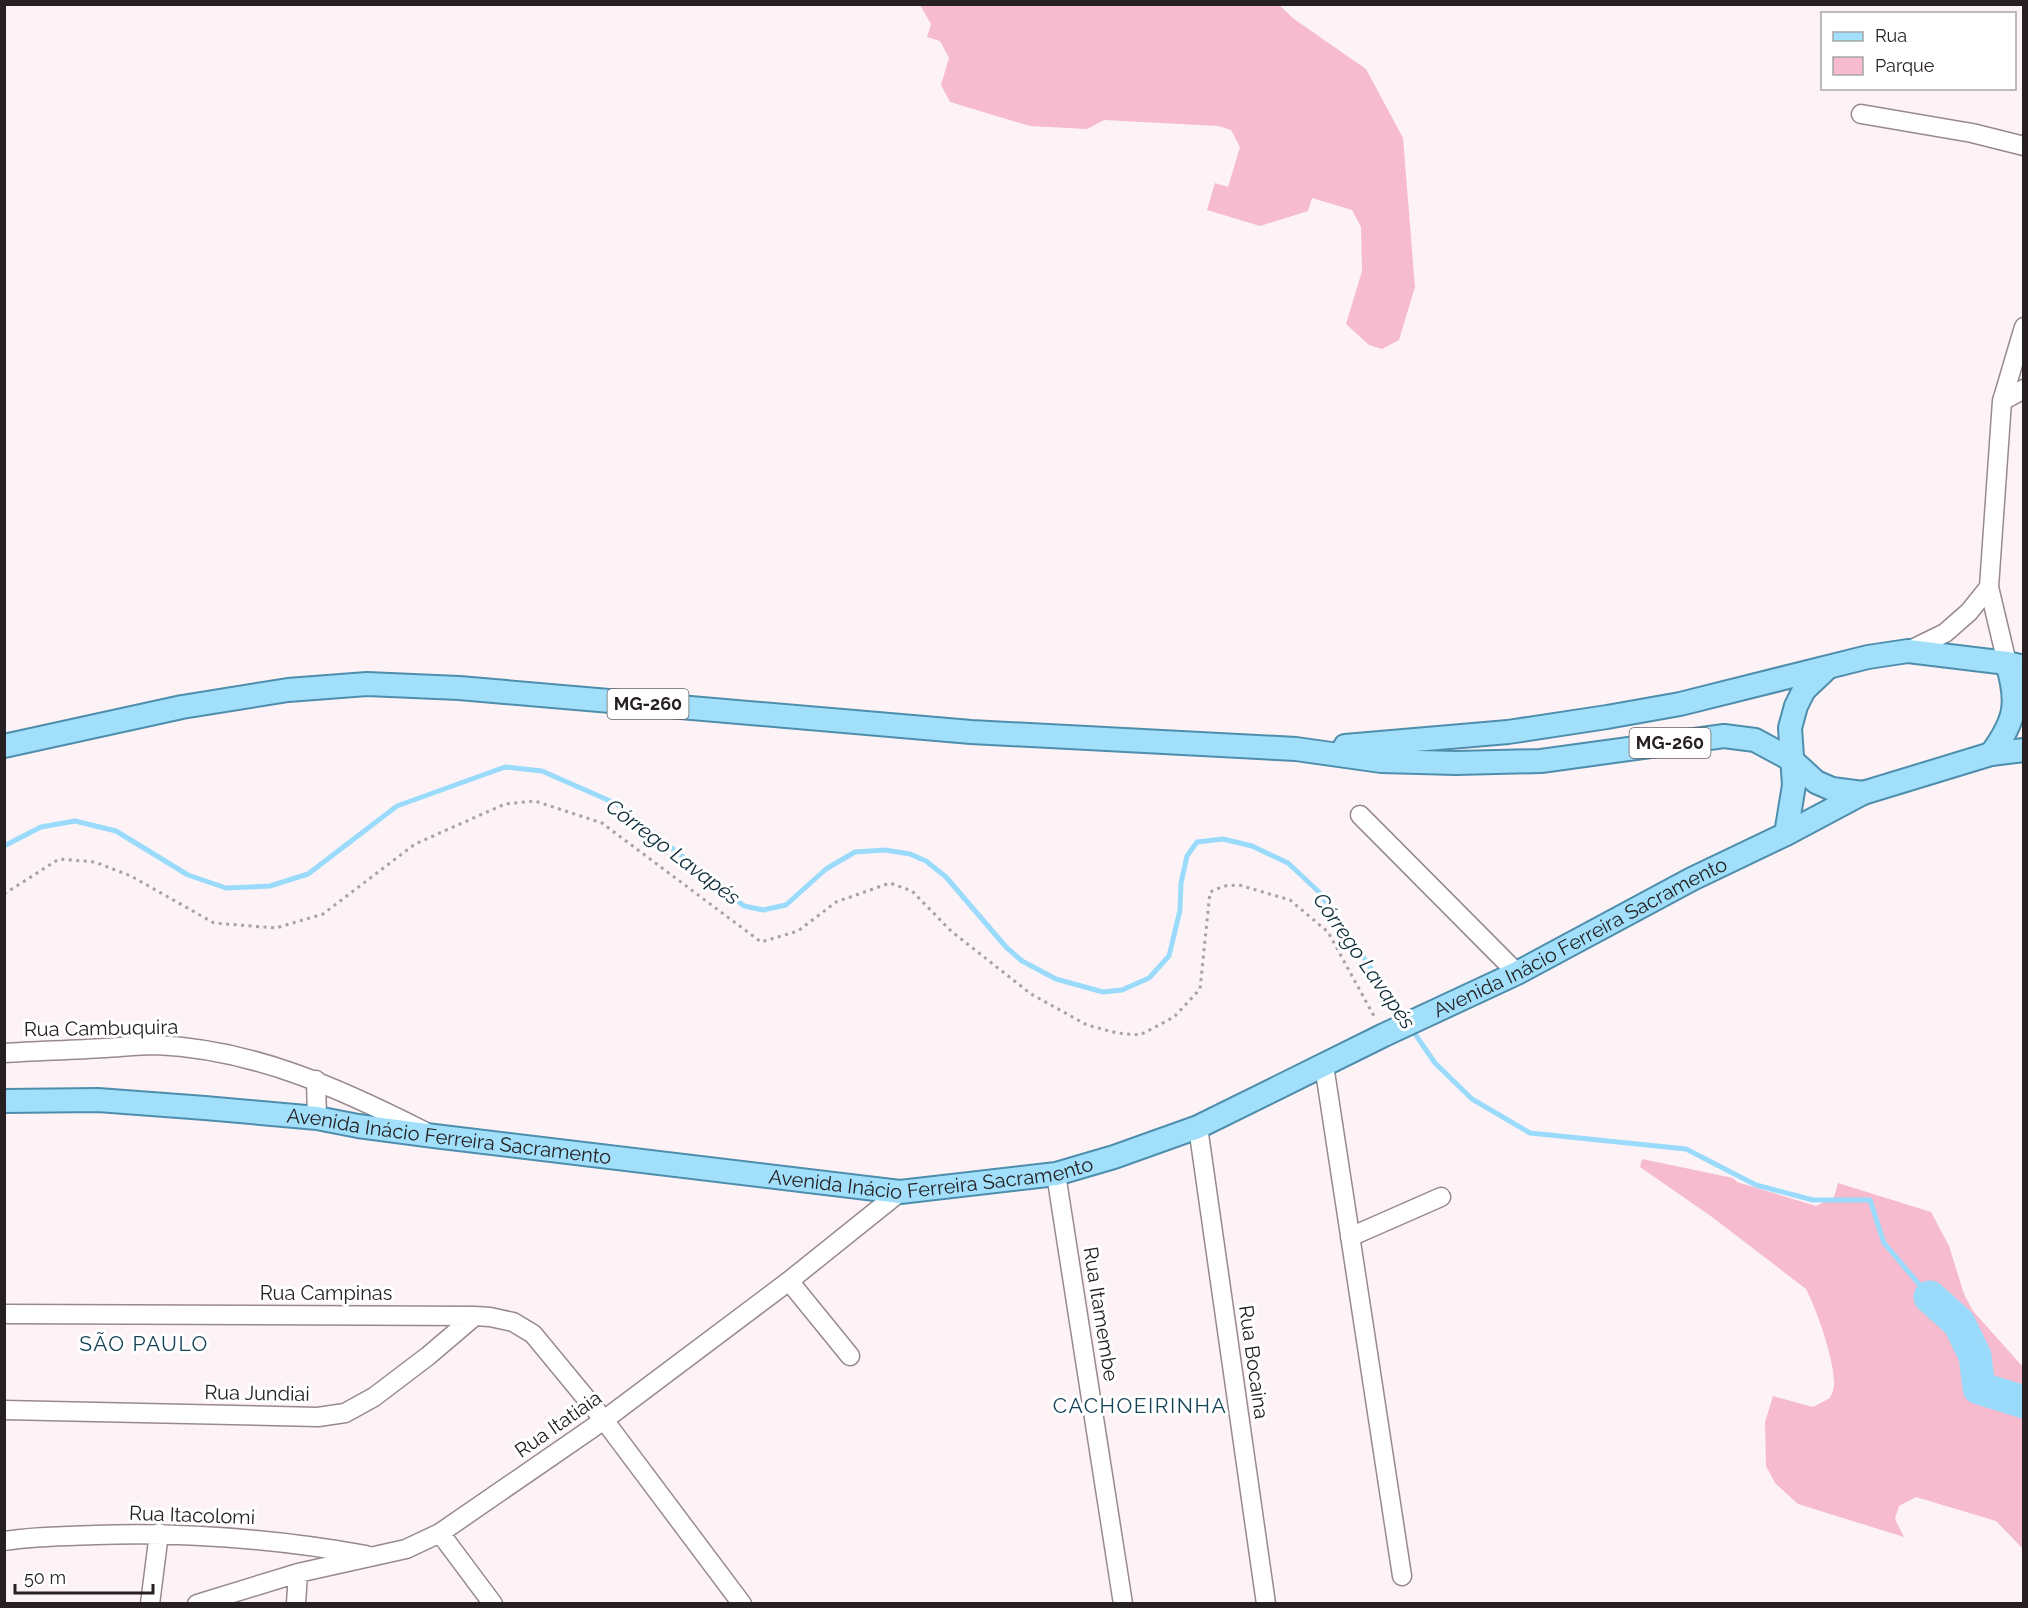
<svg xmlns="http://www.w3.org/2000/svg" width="2028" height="1608" viewBox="0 0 2028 1608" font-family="Raleway,sans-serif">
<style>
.green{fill:#f6bbcf}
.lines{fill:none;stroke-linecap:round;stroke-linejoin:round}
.stream{stroke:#9adbfb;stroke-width:5}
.river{stroke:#9adbfb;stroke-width:33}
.minor-casing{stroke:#98898e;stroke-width:21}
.major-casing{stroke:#4e8eac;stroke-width:26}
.path{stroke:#a9a1a3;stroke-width:3;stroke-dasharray:3 4.5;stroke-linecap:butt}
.minor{stroke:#fff;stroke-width:18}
.major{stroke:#a1dffa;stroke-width:22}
.labels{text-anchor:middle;stroke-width:6;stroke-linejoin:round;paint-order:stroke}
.shield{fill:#fff;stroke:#676364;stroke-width:1.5}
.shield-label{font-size:18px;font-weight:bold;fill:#262022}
.street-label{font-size:20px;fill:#262022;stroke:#fff}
.water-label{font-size:21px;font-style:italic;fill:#0e2d3a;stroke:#fff}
.neighbourhood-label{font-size:21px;letter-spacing:1.5px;fill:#154457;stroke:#fff}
</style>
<rect width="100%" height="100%" fill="#fdf3f6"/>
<!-- green -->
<path class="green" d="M920,5H1279L1294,19L1366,69L1403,138L1415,287L1399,340L1382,349L1369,345L1346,324L1362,271L1361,227L1352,210L1312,198L1308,211L1260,226L1207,210L1215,183L1228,187L1240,147L1231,130L1218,126L1104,120L1087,129L1030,126L950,102L941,85L949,58L940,41L927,37L931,24Z
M1642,1159L1733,1178L1737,1182L1816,1206L1834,1197L1838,1183L1931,1212L1949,1246L1964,1294L1973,1311L2023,1367V1549L1996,1521L1916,1497L1899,1506L1895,1519L1904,1537L1798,1504L1775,1483L1766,1466L1765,1422L1773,1396L1813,1407L1830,1398C1832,1394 1834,1389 1834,1385C1835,1362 1817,1310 1806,1289L1712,1217L1640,1167Z"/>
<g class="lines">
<!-- stream -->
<path class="stream" d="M4,846L41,827L75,821L116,831L188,875L226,888L270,886L308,874L397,806L505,767L542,771L617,804L744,906L763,910L786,905L826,869L855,852L885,850L910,854L926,861L946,877L1006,947L1022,961L1056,979L1103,992L1122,990L1149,978L1169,956L1180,910L1181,883L1187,856L1197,842L1223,839L1252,846L1288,863L1319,892L1406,1020
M1411,1028L1435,1063L1472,1099L1530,1133L1686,1149L1756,1185L1813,1200H1870L1884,1243L1930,1297"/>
<!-- river -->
<path class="river" d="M1930,1297L1959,1323L1975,1356L1979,1388L2024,1402"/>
<defs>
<path id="minor" d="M1861,114L1972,133L2024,146
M2002,401L2024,389
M1908,651L1945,633L1969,612L1989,587
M2007,663L1989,587L2002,401L2024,327
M1360,815L1517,973
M4,1053C38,1051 72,1050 105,1048C122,1047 139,1045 156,1045C253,1049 339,1088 424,1131
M1324,1065L1402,1576
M316,1080L317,1118
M1198,1127L1266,1604
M1056,1174L1123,1604
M1350,1237L1441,1197
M789,1281L850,1356
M4,1314L475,1316L490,1317L513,1322L533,1334L604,1420L742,1604
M4,1410L318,1417L345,1413L374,1397L428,1356L475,1316
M440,1533L493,1604
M4,1541C35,1536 65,1536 96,1535C187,1532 276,1539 366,1555
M150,1604L159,1533
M197,1604L298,1573L406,1549L440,1533L604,1420L789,1281L900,1192
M296,1604L298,1573"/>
<g id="major">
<path d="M4,746L182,707L288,690L367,684L459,688L971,732L1296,749L1381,761L1456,763L1541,761L1724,736L1755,740L1792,760L1816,782L1832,789L1863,793L1991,754L2024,750"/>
<path d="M1345,746L1508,732L1607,717L1680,704L1868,657L1908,651L2007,663L2024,667"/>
<path d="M1991,754C2016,720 2019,703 2007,663"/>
<path d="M1786,834L1794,785L1790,728L1796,706L1804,690L1825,670"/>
<path id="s1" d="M4,1101L98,1100L205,1108L317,1118L358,1126L434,1136L900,1192L1056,1174L1114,1157L1198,1127L1384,1035L1517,973L1692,879L1786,834L1863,793"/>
</g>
</defs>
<!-- minor casing -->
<use href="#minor" class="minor-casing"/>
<!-- major casing -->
<use href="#major" class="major-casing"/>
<!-- path -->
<path class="path" d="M4,894L59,859L95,862L131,876L214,923L276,928L323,914L415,844L505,804L535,801L602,823L761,942L798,931L836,902L890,883L912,891L951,931L1031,994L1087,1025L1117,1033L1140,1035L1174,1017L1200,989L1210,892L1224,886L1239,885L1290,900L1328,932L1375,1018"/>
<!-- minor -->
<use href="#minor" class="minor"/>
<!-- major -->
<use href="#major" class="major"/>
</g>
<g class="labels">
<!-- shield labels -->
<g class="shield">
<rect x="607.5" y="689" width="81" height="30" rx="4.5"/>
<rect x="1629.5" y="728" width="81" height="30" rx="4.5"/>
</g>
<g class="shield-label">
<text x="648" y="710">MG-260</text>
<text x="1670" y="749">MG-260</text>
</g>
<!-- street labels -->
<g class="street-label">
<text dy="7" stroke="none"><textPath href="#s1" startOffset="1635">Avenida Inácio Ferreira Sacramento</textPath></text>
<text transform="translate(101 1028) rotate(-1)" y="7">Rua Cambuquira</text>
<text dy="7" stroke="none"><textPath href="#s1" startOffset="447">Avenida Inácio Ferreira Sacramento</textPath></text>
<text dy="7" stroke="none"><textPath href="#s1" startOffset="933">Avenida Inácio Ferreira Sacramento</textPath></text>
<text x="326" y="1300">Rua Campinas</text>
<text transform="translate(1101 1314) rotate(81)" y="7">Rua Itamembe</text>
<text transform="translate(1254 1362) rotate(82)" y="7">Rua Bocaina</text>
<text transform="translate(257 1393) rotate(1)" y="7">Rua Jundiai</text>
<text transform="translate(558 1424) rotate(-35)" y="7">Rua Itatiaia</text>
<text transform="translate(192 1515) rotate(2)" y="7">Rua Itacolomi</text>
</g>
<!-- water labels -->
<g class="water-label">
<text transform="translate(673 852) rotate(37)" y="7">Córrego Lavapés</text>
<text transform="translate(1364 961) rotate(55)" y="7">Córrego Lavapés</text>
</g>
<!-- neighbourhood labels -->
<g class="neighbourhood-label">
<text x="144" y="1351">SÃO PAULO</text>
<text x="1140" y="1413">CACHOEIRINHA</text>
</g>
</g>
<!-- border -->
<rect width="2028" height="1608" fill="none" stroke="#262022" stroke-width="12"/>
<!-- legend -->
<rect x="1821" y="12" width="195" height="78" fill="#ffffff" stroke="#a8a6a7" stroke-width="1.5"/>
<rect x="1833" y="32" width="30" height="9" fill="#a1dffa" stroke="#a8a6a7" stroke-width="1.5"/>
<text x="1875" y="42" font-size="18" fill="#262022">Rua</text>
<rect x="1833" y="57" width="30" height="18" fill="#f6bbcf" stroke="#a8a6a7" stroke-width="1.5"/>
<text x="1875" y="72" font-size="18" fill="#262022">Parque</text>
<!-- scale -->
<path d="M15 1584v9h138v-9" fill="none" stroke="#262022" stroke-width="3"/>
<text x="24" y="1584" font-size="18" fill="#262022" stroke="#ffffff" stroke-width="4.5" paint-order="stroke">50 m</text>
</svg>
